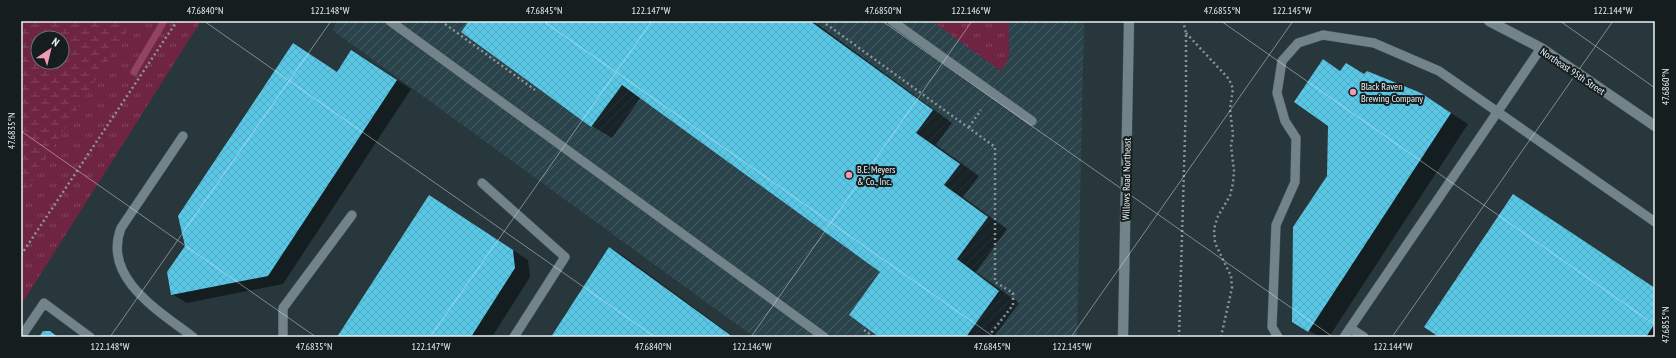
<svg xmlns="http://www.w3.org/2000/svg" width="1676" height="358" viewBox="0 0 1676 358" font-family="'PT Sans Narrow',sans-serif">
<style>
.industrial{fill:url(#industrial-furrows)}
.grass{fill:url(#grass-tufts);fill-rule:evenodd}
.wetland{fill:url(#wetland-marsh);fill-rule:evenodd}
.shadow{fill:#0007}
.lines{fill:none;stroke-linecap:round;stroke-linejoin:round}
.stream{stroke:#91435f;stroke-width:7}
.building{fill:url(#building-cross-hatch)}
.service-casing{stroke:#48555a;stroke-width:10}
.minor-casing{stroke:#48555a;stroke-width:11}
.secondary-casing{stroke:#48555a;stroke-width:11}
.path{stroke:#889599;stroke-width:2.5;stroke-dasharray:2 3;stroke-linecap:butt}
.service{stroke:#72848a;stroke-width:9}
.minor{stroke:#72848a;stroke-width:10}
.secondary{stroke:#72848a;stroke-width:10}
.ticks{fill:none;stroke:#e9f2f6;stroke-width:1;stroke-opacity:0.45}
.poi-dot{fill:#f09ab5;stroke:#161d1f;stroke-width:1.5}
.labels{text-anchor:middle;stroke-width:4;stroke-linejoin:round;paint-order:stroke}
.street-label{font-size:10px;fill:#e9f2f6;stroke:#161d1f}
.poi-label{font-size:10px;fill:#e9f2f6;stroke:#161d1f;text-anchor:start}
.neatline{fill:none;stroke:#e9f2f6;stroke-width:1.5}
.ticks-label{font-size:10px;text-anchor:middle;fill:#e9f2f6}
</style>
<defs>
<pattern id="industrial-furrows" width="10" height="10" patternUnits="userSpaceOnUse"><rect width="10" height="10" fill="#2b434a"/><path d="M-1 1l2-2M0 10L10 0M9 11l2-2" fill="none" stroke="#4a5f65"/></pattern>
<pattern id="grass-tufts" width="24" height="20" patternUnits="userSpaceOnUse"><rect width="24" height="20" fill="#6f2542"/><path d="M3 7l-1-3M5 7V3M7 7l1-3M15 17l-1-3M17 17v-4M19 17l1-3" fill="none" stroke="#84455e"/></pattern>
<pattern id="wetland-marsh" width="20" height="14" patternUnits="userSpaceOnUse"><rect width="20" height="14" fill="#6f2542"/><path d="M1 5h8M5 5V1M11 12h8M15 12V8" fill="none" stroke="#84455e"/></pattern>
<pattern id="building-cross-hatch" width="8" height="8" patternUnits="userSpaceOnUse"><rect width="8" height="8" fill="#59c8e7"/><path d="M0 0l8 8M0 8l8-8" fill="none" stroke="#54a8c0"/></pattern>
</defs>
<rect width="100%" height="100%" fill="#27373c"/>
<!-- industrial -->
<path class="industrial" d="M338,21H1084L1077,337H754L332,30Z"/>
<!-- grass -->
<path class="grass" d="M21,21H201L21,305ZM38,38H62V62H38Z
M932,21H1009V58L1001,71Z"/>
<!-- wetland -->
<path class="wetland" d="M21,21H133L21,198ZM38,38H62V62H38Z"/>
<!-- shadow -->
<path class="shadow" d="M470,21H813L952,123L936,145L979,176L963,197L1007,229L976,272L1019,303L994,337H881V272L641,97L612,138L592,126L462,32Z
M367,60L411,89L283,284L187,303L172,294L338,73Z
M1323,60L1341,71L1365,75L1421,94L1468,124L1329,337H1320L1293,321L1328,177L1329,126Z
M1513,195L1655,288V337H1441Z
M429,196L528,260L530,277L492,337H339Z
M610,248L625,257L734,337H552Z"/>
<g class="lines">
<!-- stream -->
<path class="stream" d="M134,72L164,21"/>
</g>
<!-- building -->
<path class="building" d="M469,21H810L933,110L916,133L960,164L944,185L988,217L957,259L999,291L966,337H879L849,315L880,272L622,85L591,127L461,32Z
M293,43L337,72L351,50L397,80L268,276L171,295L167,272L185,246L178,216Z
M1323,59L1340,71L1346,63L1364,74L1367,71L1421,93L1451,113L1308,332L1292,322L1293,227L1327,176L1328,126L1294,102Z
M1513,194L1655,288V323L1646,337H1439L1424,327Z
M429,195L513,250L515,268L471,337H337Z
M609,247L733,337H551Z
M43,331H50L58,337H39Z"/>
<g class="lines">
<defs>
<path id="service" d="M390,21L824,337
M892,21L1032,121
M183,136L121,228C102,278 159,311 193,337
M482,183L565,257L514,337
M1350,328L1364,337
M21,337L44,303L90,337
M283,337V308L352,215
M1278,337L1272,327L1276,225L1295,182L1296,138L1285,121L1277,93L1282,61L1298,43L1323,35L1374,43L1439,71L1655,222
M1344,337L1541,48"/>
<path id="minor" d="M1489,21L1541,48L1655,126"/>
<path id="secondary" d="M1123,337L1129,21"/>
</defs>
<!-- service casing -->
<use href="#service" class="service-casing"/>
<!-- minor casing -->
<use href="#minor" class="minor-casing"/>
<!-- secondary casing -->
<use href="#secondary" class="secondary-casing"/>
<!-- path -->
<path class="path" d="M441,21L535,90
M822,21L995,147V282L1013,293V305L992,332V337
M1186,33L1229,79L1233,89L1230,109L1233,135L1231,145L1234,171L1233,183L1230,196L1218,216L1214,229L1215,243L1231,276L1232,288L1221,337
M969,127L981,110
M21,255L177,21
M864,330L874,337
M1179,337L1186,102V33L1183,21"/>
<!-- service -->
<use href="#service" class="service"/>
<!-- minor -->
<use href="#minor" class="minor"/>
<!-- secondary -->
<use href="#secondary" class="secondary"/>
</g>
<!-- ticks -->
<path class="ticks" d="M204,21L655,337M543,21L994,337M882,21L1333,337M1221,21L1655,325M1560,21L1655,88M21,131L316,337M110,337L331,21M430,337L652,21M751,337L972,21M1071,337L1293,21M1392,337L1613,21"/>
<!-- markers -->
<g class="poi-dot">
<circle cx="1353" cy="92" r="4"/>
<circle cx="849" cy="175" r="4"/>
</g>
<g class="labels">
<!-- street labels -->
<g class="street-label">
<text transform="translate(1573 71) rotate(34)" y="4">Northeast 95th Street</text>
<text transform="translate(1126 179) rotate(-89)" y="4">Willows Road Northeast</text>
</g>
<!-- poi labels -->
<g class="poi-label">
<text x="1361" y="90">Black Raven<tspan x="1361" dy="12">Brewing Company</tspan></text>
<text x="857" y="173">B.E. Meyers<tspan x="857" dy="12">&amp; Co., Inc.</tspan></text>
</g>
</g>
<!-- border -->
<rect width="1676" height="358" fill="none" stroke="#161d1f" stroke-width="44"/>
<!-- north arrow -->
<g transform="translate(50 50) rotate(35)"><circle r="19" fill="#161d1f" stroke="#6a7275"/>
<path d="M0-3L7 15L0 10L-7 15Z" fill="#f09ab5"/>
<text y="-6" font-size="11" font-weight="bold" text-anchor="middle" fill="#e9f2f6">N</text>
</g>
<rect x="22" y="22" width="1632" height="314" class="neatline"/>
<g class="ticks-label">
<text x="205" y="14">47.6840°N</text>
<text x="330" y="14">122.148°W</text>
<text x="544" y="14">47.6845°N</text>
<text x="651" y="14">122.147°W</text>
<text x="883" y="14">47.6850°N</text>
<text x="971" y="14">122.146°W</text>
<text x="1222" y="14">47.6855°N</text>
<text x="1292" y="14">122.145°W</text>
<text x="1613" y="14">122.144°W</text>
<text transform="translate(1665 87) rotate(-90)" y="4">47.6860°N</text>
<text transform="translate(11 131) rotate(-90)" y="4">47.6835°N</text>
<text transform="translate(1665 325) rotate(-90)" y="4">47.6855°N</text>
<text x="110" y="350">122.148°W</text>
<text x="314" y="350">47.6835°N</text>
<text x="431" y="350">122.147°W</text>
<text x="653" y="350">47.6840°N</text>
<text x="752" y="350">122.146°W</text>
<text x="992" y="350">47.6845°N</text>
<text x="1072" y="350">122.145°W</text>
<text x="1393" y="350">122.144°W</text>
</g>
</svg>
